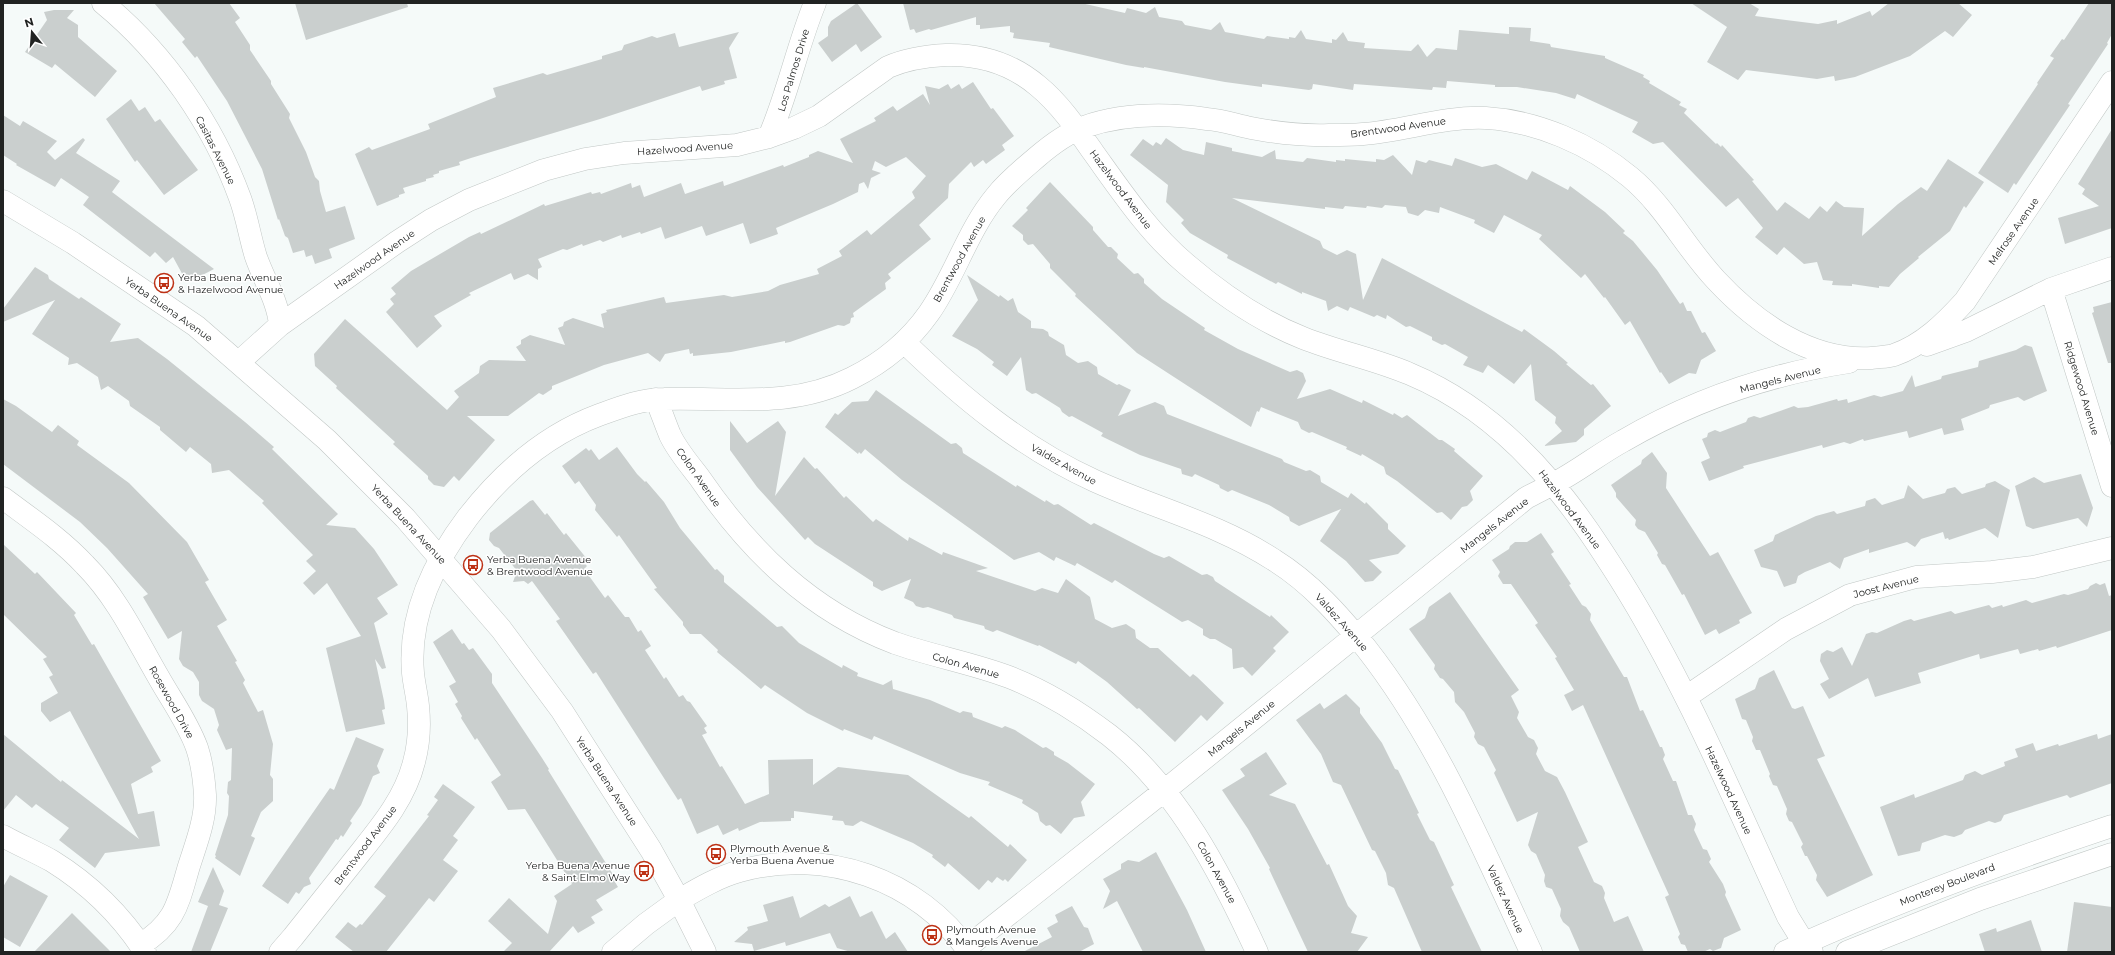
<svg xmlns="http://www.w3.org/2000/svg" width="2115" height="955" viewBox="0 0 2115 955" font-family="Montserrat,sans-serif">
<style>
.building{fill:#cacfce}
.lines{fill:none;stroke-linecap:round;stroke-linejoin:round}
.minor-casing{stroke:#c1c7c5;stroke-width:23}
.tertiary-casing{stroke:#c1c7c5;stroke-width:23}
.secondary-casing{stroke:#c1c7c5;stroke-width:23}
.minor{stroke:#fff;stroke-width:22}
.tertiary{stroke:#fff;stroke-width:22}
.secondary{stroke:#fff;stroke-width:22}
.labels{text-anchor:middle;stroke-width:3;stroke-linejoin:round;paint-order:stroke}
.street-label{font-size:10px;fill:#212322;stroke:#fff}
.poi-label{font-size:10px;fill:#212322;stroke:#fff;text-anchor:start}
</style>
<rect width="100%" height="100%" fill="#f5faf9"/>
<!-- building -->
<path class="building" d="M154,3H229L240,18L235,22L250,45V50L271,81V84L290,114L289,118L306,152L315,177L319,181L320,191L326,212L345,206L355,239L329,249L332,258L315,264L312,255L306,257L304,250L293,253L288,238L285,236L279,219L278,220L262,169L227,101L197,56L195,58L182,42L185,39Z
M295,3H407L408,7L306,40Z
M857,3L882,37L861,52L856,44L832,62L818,43L828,36V27L831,21Z
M903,3H1081L1125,13L1127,8L1146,13L1155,7L1159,17L1182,21L1185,25L1211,30L1220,22L1225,32L1264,39L1267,36L1289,39V37L1295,38L1301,30L1306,39L1332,43V39L1336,40L1343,32L1348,41L1365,43L1364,48L1411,51L1418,44L1427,57L1436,48L1457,50L1459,30L1509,34V27L1531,28L1530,41L1550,44L1551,47L1605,56V58L1644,75L1643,77L1650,81L1649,83L1681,102L1679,105L1687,109L1684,113L1716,144L1717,143L1721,147L1722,145L1754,180L1752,181L1777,211L1785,202L1809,219L1820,206L1827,212L1836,201L1844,207L1864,208L1862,236L1898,204L1921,187L1927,191L1948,159L1984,182L1966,208L1964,206L1950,231L1918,257L1919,258L1900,274L1889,287L1879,286V288L1852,284V286L1832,285L1833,281L1823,280L1817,262L1804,264L1784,247L1777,255L1755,237L1763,228L1738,198L1726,207L1663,142L1653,144L1632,132L1638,122L1577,94L1575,99L1556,93L1517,87H1495V85L1447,81L1446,88L1433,87L1432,90L1354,84L1353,90L1313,84L1312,89L1309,90L1262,84V87L1225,82L1144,67V68L1126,65L1049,47L1050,43L1013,38L1014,33L1010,32V26L980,29V25H976V17L931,30L929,29L916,33L914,29L910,30Z
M1691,3H1749L1759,9L1755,16L1818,24L1837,20V24L1870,11L1872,16L1889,3H1958L1972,15L1953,37L1945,31L1910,56L1855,77L1835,81L1834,76L1817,79L1746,70L1738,80L1707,62L1727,27Z
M2089,3H2112V34L2107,43L2108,44L2068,104L2070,105L2016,185L2014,183L2008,193L1978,173L2038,84L2037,83L2054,58L2050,56L2062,39L2064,40Z
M54,10H74L67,18L78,25V37L117,71L95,97L55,64L52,68L25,52L47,20L44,12Z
M739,32L729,48L737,78L724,81L725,84L702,91L700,86L600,119L471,158L459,162L460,165L439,171V173L433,175L434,177L426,179V181L403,188L405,193L399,195V197L377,206L355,154L369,147L372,150L430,129L428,124L496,97L493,88L543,73L547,75L602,59V56L622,50L624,45L643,39L652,36L657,38L675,33L679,47Z
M973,82L991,109L993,108L1014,136L1002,145L1005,150L986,164L983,160L974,167L971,162L949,184L948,198L919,225L931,239L888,274L891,278L885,283L886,289L853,313L854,317L851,318L850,323L844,326L838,325L790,342L785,343V341L731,352L693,356V353L690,354L689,349L665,354L660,362L648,353L604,365L552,386V389L543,395L539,393L508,416H467L495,440L459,481L454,476L444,487L434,485L428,479V476L393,444L395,442L336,388L337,386L315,366L314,354L345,319L447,410L459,397L454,391L479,373L480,366L489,360L526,361L516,347L521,344V340L530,335L565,345L558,328L563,326L564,322L573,318L604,328L601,314L607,312L606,310L664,297L666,303L724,295L732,297L768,291L780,285L819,274L817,269L842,256L839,251L867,230L871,235L915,198L912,192L926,176L906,157L886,167L875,161L872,170L881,173L871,178L868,189L864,182L859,184L858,192L833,204L776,228L778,234L750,244L743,223L706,236L702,226L665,239L661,227L641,234L640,232L622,238L621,235L603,242L600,240L583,246L582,244L567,250L563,249L538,259L542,267L538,269V280L528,274L514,280L511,273L469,293L471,295L434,316L442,326L417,348L386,312L394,304L390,299L396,294L391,288L411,271L469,237L480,232L481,234L544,204L545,206L591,192L592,194L600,192L601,194L631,183L632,188L640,185L644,197L681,183L685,194L723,181L724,186L783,165L784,167L809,157V155L818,151L853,163L840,139L876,121L874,118L893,106L897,111L923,94L930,105L925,86L939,89L948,84L951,89L959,84L962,89Z
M131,99L139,111L145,107L155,122L160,119L198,170L164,195L137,160L135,162L106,119Z
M3,115L20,126L23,121L57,141L47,152L55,160L83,138L85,140L76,153L120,181L112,192L214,269L191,281L189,278L185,279L173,257L166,263L155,252L150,257L83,205L89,197L61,178L55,187L16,165L17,164L3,155Z
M2112,129V228L2065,244L2058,218L2099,206L2082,194L2085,189L2078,184Z
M1166,138L1183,150L1204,155L1206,142L1232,148V151L1262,157L1275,150L1276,159L1303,162L1307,158L1336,162V160L1345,161V159L1376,162V159L1384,160L1393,155L1412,175L1416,160L1426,163L1429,160L1452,166L1455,158L1482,167L1496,164L1527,180L1532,171L1568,190L1570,186L1605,212L1625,231L1623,233L1633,241L1657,270L1680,304L1683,302L1687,311H1691L1702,333L1705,332L1716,351L1701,360L1696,374L1689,373L1669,384L1661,372L1660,373L1630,321L1625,325L1605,297L1604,298L1585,274L1581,278L1539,239L1542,235L1504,215L1494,233L1474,223L1475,220L1440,207L1439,213L1425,210L1418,216L1408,213L1406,207L1385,205L1382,208L1367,206L1366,208L1345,206L1343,209L1325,207V209L1232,198L1320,241L1323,248L1337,255L1347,250L1356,254L1363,300L1382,258L1522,332L1524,329L1554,351L1568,363L1566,364L1591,385L1593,384L1611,406L1584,429V435L1576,442L1544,446L1562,431L1555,423L1556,417L1535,400L1531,364L1514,384L1488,365L1483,373L1463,365L1468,357L1445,344L1442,345L1432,340V337L1410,326L1406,327L1387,315L1386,319L1377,315L1374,317L1350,307L1348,311L1337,306L1328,311L1326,301L1302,292V294L1278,282L1276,284L1227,258L1228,255L1190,233L1181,223L1184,220L1166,202L1168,185L1130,155L1143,139L1153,146L1156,142L1161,145Z
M1050,182L1093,227V230L1108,247H1111L1118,254L1117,258L1134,274L1138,273L1144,279V283L1162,299L1205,328L1204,330L1238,349L1290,372L1297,370L1303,373L1306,381L1297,399L1330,389L1362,403L1363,400L1393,415L1394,413L1402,418L1407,415L1439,440H1442L1455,449L1454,451L1483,476L1470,491L1473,500L1467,506L1462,507L1451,520L1442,512L1437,513L1397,481L1386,474L1384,467L1362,454L1361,456L1346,449L1347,447L1312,432L1309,433L1301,429L1298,422L1261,407L1259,412L1257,411L1251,427L1137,353L1075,296L1076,294L1050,268V264L1033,244L1028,245L1023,240V235L1012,226L1028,210L1026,208Z
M35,267L48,275L49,279L79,299L81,297L121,324L110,342L138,338L167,359L245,422L274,447L272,449L338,514L326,525L355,528L374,549L398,585L377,598L388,614L374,623L386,668L382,669L375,659L384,701L385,709L382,710L385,724L346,732L326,648L361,636L327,583L314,595L303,583L316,571L306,561L313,555L262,503L264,501L229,470L212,473L211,464L190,447L186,452L160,430V427L130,406L129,401L108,386L101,390L98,377L77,363L68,365L69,358L32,334L55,300L3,322V309Z
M967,275L999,297L1000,295L1008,301L1013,298L1018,312L1031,321V328L1043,329L1048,332L1049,336L1064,345L1066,355L1078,363L1088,361L1097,367L1098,374L1117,385L1119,384L1131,390L1118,416L1155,402L1164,406L1167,414L1282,459L1284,462L1306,471L1310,470L1320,476L1321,482L1348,498L1351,493L1365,504L1366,502L1388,524V529L1406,546L1398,554L1369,560L1382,572L1373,581L1365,582L1346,561L1320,541L1341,509L1299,526L1290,521L1289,517L1269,505L1232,490L1228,492L1220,488L1219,485L1195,474L1192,477L1182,474L1181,469L1140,455L1101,436L1103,433L1072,416L1069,417L1062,412L1060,408L1036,393L1032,394L1026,390L1021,357L1007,376L992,365L994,362L977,349L952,336L978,300Z
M2112,302V363H2108L2092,313L2094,312L2093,307Z
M2025,345L2032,347L2047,391L2024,401L2018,397L1990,405L1989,408L1961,419L1964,430L1944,435L1942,428L1909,438L1907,431L1864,441L1863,439L1850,444L1844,442L1823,448L1822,445L1743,466L1744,468L1709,481L1701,462L1710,458L1702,439L1707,437L1708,433L1715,430L1720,432L1746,422L1748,418L1754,416L1760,418L1794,406L1798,408L1808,407L1837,399L1838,401L1847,399L1848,403L1874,395L1881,397L1903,391L1912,375L1915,387L1941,379L1942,376L1978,367L1979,361L2016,350Z
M876,390L951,444L956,443L962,448L963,453L1016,487L1017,485L1045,502L1046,500L1054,505L1058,504L1091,525L1094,523L1154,554L1164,558L1169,556L1202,575L1207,574L1213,577L1215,581L1270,617L1271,615L1289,632L1273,648L1276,651L1252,676L1243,667L1233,669L1232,649L1215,639H1210L1203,635V629L1188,620L1182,622L1115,580L1112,583L1077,563L1075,566L1056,557L1054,561L1039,552L1014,560L902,480L865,449L861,454L859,452L858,454L825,427L835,413L838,415L852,402L868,401Z
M3,399L16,406L52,432L58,425L79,441L77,445L129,483L187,542L209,580L205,582L227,620L217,626L237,661L235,662L245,680L243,683L258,712L263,710L273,744L270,775L273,779V801L261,812L251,836L255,838L240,876L215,858L216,856L215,855L228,815L229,796L227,793L228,782L231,780L232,748L226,750L217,730L219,725L214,709L202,701L199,695V682L193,672L183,666L179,659L182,631L168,639L143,597L148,594L107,548L80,522L3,464Z
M730,421L747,443L778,421L786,432L775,496L804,457L815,469L817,468L844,498L846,496L873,522L876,519L908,541L909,537L942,555L943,552L988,568L976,571L1035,591L1042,588L1058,593L1066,579L1090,597L1095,619L1112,628L1126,624L1135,630L1136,638L1150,648H1158L1190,677L1193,674L1197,677L1224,703L1207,721L1201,715L1175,742L1139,708L1137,709L1107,682L1078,661L1076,664L1039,645L1038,646L997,630L993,632L985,629L984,626L954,618L952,615L928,607L923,608L916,606L913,602L904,598L911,579L882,591L873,586V582L815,544L808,537L805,540L757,487L730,450Z
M617,447L637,474L645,482L646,481L664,502L680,528L715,570L717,569L724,576V582L777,627L782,626L799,643L842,668L843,665L858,673L857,676L883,685L892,680L893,689L930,700L960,713L963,711L972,713L973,717L1002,728L1005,726L1015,730L1043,748L1046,747L1054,752V755L1068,763L1095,784L1081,802L1085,816L1074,818L1061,834L1050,825L1046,826L1040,821L1038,813L1022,803L1023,800L988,785L990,782L960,773L874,736L872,740L844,729L843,731L807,713L765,685L761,689L717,652L718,650L701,634H690L683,625V622L654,589L657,588L619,535L617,537L595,510L596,505L579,481L575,484L562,466L586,448L589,451L591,449L599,460Z
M1652,452L1667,473L1666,488L1710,556L1718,552L1752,613L1739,620L1740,623L1719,634L1716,629L1705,635L1684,594L1682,595L1665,565L1662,564L1657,555L1658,553L1645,532L1638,529L1635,525L1636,520L1616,497V493L1611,485L1641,464L1642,460Z
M2081,474L2093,508L2087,527L2078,518L2033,529L2026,526L2015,486L2034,477L2044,483Z
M1995,481L2010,490L1998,538L1985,528L1949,540L1948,538L1945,539L1943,532L1921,539L1915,547L1907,542L1869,553V549L1844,558L1840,569L1830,562L1805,572L1798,576L1796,583L1784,587L1777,571L1761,567L1754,550L1773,541L1775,535L1816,516L1834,511L1837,514L1865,506L1866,501L1875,498L1882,505L1904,498L1908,485L1923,499L1945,493L1947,489L1955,487L1962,494L1985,487L1986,484Z
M533,500L545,515L547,513L564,535L566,533L587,559L583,562L587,566L584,569L605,598L608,595L625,617H629L638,632L641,630L651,646L645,650L664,679L666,677L679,697L683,695L687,701L690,702L707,726L704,728L707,733L702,735L720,767L722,766L745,804L769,794L768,760L813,759V785L838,767L908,775L969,818L971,816L1008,847L1010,844L1027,860L1008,882L1005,879L1003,881L997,877L992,883L988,880L979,890L948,863L945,867L932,857L933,855L913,843L861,821L853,826L845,825L843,821L832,820L833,816L794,811V818H791V821L760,822L739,831L738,828L723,835L718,825L697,834L681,798L678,800L596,672L593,674L556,621L560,619L532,581L528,584L524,581L513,582L517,571L499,548L494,546L489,540L490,533L530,501Z
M1541,533L1554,552L1551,554L1571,584L1569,585L1582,605L1586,607L1591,614L1590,620L1624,677H1627L1640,711L1643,710L1660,747H1662L1665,755L1663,759L1673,781H1676L1688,815H1692L1696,824L1694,830L1703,849L1707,850L1711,859L1709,862L1723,884L1726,892L1725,895L1741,930L1724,938L1721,948L1713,951L1710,949L1703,952H1688L1685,945L1681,944L1678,937L1680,934L1665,897L1669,895L1583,705L1572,711L1564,695L1574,690L1555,658L1557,657L1535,625L1538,623L1511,584H1503L1498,576L1500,572L1492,560L1509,549L1510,546L1515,542H1527Z
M3,544L35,574L37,572L76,613L74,615L92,645L94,644L161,761L151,767L153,772L131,784L138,814L154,811L160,846L105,853L95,868L59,840L69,828L36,804L32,808L16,795L3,811V734L61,782L62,780L139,839L70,711L50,722L41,711V703L58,693L49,677L53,675L43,659L47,657L3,614Z
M2096,583L2100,585L2105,583L2109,596L2112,595V630L2057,648L2056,646L2039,651L2038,649L2020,654L2018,649L1980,659L1979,654L1918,673L1921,683L1875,697L1868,678L1829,699L1820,684L1829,679L1820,661L1821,654L1827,650L1833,652L1842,647L1852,666L1866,634L1872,632L1877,633L1904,621L1911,619L1914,621L1951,611L1955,614L1989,605L1992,608L2002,605L2003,607L2026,600L2032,603L2064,594L2068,595L2088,589L2090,586Z
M1450,592L1519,690L1511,696L1519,712L1517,718L1528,737L1534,740L1538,748L1536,754L1545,771L1557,777L1565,792L1588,842L1578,847L1594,882L1602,886L1605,893L1604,898L1614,922L1628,916L1644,952H1580L1569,927L1563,922L1560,916L1561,909L1552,889L1546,887L1544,881L1545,875L1536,854L1531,851L1528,845L1538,812L1517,822L1494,773L1496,770L1484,747L1478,744L1474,737L1475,733L1464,712L1455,702L1454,692L1443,679L1440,678L1434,669L1435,665L1409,629L1425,618L1429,607Z
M452,629L462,644L464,643L469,650L473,648L492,674V683L542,758L549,769L548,770L617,881L615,882L618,887L596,900L603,910L591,917L595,923L578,933L573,926L549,952H503L512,943L488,921L509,898L548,934L557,901L554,896L572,884L525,809L508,810L491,782L501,775L477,738L475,740L461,718L462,716L455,704L458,702L449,686L456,682L433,642Z
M1774,670L1792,708L1795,709L1803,706L1825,756L1817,759L1873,875L1827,897L1816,880L1817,875L1807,856H1805L1801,847L1803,844L1792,822L1789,821L1786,814L1787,809L1777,786L1773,785L1769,776L1770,774L1760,750H1756L1752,741L1753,737L1746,720L1742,719L1735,699L1755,689L1759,678Z
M1346,694L1360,708V713L1382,743L1395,769L1398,770L1401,776L1419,813L1417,814L1430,840L1434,842L1454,885L1451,887L1482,952H1422L1394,888L1388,885L1386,873L1375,851L1372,850L1341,785L1333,782L1321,754L1296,720L1320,703L1324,709Z
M2097,734L2098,739L2112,734V783L2070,798L2067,795L2004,815L2001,821L1995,823L1989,821L1965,830L1962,834L1954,837L1945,835L1922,843L1920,851L1898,856L1880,807L1914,794L1915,798L1963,780L1965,775L1975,771L1982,775L2005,766L2004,762L2018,757L2015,749L2033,743L2036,751L2058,744L2059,746Z
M356,737L384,749L377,766L380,773L373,776L361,805L350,821L352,823L343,837L341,835L338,840L336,839L309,878L311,884L304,887L299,894L296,892L288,904L262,886L330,788L334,790Z
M1266,752L1287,784L1269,795L1295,804L1327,865L1329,864L1348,906L1357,916L1351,933L1368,937L1357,952H1308L1269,869L1270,868L1248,829L1222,790L1245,776L1240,769Z
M443,784L475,807L453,836L458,840L443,860L458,871L434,902L429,898L386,952H354L335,937L348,922L356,928L360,924L362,925L386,896L374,887L429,816L427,815L438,800L434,797Z
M1156,852L1187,910L1206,952H1143L1117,901L1103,909L1110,891L1103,879L1121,869V864L1128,860L1139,862Z
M213,867L224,891L219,905L228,908L210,952H191L208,906L198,902Z
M10,875L48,896L20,947L3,937V887Z
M793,896L800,918L825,904L829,907L850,896L860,917L872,911L886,939L895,932L908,952H851L837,948L830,933L786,946L785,942L754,951L752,944L734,942L748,930L747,927L768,921L763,905Z
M2074,902L2112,907V952H2067Z
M1072,906L1084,927L1088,928L1094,944L1079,952H1023L1052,937L1047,928L1058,922L1055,915Z
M72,913L111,952H34Z
M2031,920L2042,952H1985L1979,934L1996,928L1997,932Z"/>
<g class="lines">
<defs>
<path id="minor" d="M103,3C164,53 213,124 240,198C247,217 250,238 256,257C264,280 278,301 280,325
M769,137C788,93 797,47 815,3
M2051,289L2112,486
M904,342C961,397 1022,448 1095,481C1155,508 1219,524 1274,560C1311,583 1339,615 1366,648C1438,740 1482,847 1531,952
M1927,345L1966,331L2051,289L2112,268
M239,362L280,325L397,242L431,220L469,200L544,170L585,159L624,153L737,145L769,137L794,128L819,116L888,67C906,59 926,56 946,55C980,54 1012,64 1038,86C1060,104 1077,129 1093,152C1121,191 1149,233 1186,264C1221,294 1260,321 1303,338C1338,352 1375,359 1410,374C1465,397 1513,437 1551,482C1577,512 1599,546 1620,579C1687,686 1735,803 1788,917L1804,943L1812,952
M656,399C661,411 665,423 670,435C677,450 689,464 699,477C749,550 810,611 895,643C932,656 972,663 1009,677C1045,691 1079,712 1109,735C1178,789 1221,874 1257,952
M3,498C31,519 61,539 85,565C117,597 137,640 159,678C172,701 188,723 197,748C202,763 204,779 205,795C206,819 196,844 189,866C178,903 176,923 140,945
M1686,697L1786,629L1850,595L1916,577L1992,572L2033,567L2112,548
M3,836C19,845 36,852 52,861C89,884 121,915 145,952
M966,948L1164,791L1526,498C1535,493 1544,489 1553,484C1577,472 1599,454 1623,441C1692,401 1770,374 1849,362
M280,952L293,937C314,911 335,884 356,858C379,829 405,799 414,762C419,744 420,725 418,706C417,695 414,684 413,673C408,616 434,562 468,517C503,472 545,435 599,415C621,407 641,399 664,399C730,397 791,409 852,378C882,363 910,340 929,313C955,276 967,231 996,196C1008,181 1023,169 1037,157C1051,145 1067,133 1084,127C1124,113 1165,113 1207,119C1222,120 1236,125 1251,128C1277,133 1303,136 1329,135C1340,135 1352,135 1363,134C1404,131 1444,116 1486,118C1537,121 1590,144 1630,177C1665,206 1685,247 1716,280C1756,323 1811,362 1872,358C1878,357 1888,357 1894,355C1923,345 1945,323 1965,301L2112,82
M613,952L646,924L679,900"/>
<path id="tertiary" d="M3,201L73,243L196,326L327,440L405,518L501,629L562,711L651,850L679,900L705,952
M679,900C698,889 718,877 740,871C824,847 919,879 969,952"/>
<path id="secondary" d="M1785,952C1891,903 2001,863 2112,826
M1847,952L1980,899L2112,854"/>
</defs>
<!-- minor casing -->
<use href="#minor" class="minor-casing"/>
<!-- tertiary casing -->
<use href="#tertiary" class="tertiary-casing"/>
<!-- secondary casing -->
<use href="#secondary" class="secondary-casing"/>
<!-- minor -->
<use href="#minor" class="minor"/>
<!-- tertiary -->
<use href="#tertiary" class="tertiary"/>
<!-- secondary -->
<use href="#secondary" class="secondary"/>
</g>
<!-- icons -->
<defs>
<symbol id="bus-ring" viewBox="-11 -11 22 22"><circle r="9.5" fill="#fff" stroke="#bd3216" stroke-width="1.5"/><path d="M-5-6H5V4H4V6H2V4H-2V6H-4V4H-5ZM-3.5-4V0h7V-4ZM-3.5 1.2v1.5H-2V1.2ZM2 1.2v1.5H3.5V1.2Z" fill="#bd3216"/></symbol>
</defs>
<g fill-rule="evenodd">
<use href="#bus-ring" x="153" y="272" width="22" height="22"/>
<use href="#bus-ring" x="462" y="554" width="22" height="22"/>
<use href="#bus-ring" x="705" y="843" width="22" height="22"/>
<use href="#bus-ring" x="633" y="860" width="22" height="22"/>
<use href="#bus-ring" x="921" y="924" width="22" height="22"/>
</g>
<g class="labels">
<!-- street labels -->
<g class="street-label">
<text transform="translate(793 70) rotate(-73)" y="4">Los Palmos Drive</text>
<text transform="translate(1398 127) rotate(-8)" y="4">Brentwood Avenue</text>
<text transform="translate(685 148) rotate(-4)" y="4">Hazelwood Avenue</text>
<text transform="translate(216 150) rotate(63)" y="4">Casitas Avenue</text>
<text transform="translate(1121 189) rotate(53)" y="4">Hazelwood Avenue</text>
<text transform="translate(2013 231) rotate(-55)" y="4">Melrose Avenue</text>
<text transform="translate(374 259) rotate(-35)" y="4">Hazelwood Avenue</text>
<text transform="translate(959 259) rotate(-61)" y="4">Brentwood Avenue</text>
<text transform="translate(169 309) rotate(35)" y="4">Yerba Buena Avenue</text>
<text transform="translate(1780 379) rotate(-14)" y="4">Mangels Avenue</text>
<text transform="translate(2082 388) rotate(73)" y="4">Ridgewood Avenue</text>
<text transform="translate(1064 464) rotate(29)" y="4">Valdez Avenue</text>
<text transform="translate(699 477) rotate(55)" y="4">Colon Avenue</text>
<text transform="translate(1570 509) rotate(53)" y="4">Hazelwood Avenue</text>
<text transform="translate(409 524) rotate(47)" y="4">Yerba Buena Avenue</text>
<text transform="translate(1494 525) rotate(-38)" y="4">Mangels Avenue</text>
<text transform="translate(1886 586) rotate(-14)" y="4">Joost Avenue</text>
<text transform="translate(1342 622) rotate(48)" y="4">Valdez Avenue</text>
<text transform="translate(966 665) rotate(16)" y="4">Colon Avenue</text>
<text transform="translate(172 702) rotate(61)" y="4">Rosewood Drive</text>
<text transform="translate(1241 728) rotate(-39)" y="4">Mangels Avenue</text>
<text transform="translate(607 781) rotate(57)" y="4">Yerba Buena Avenue</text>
<text transform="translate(1729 790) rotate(65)" y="4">Hazelwood Avenue</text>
<text transform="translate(365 845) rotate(-53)" y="4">Brentwood Avenue</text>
<text transform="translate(1217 872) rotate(61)" y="4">Colon Avenue</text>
<text transform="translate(1947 884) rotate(-21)" y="4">Monterey Boulevard</text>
<text transform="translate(1506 899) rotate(65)" y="4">Valdez Avenue</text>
</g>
<!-- poi labels -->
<g class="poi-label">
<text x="178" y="281">Yerba Buena Avenue<tspan x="178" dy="12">&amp; Hazelwood Avenue</tspan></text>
<text x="487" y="563">Yerba Buena Avenue<tspan x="487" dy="12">&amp; Brentwood Avenue</tspan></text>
<text x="730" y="852">Plymouth Avenue &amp;<tspan x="730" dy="12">Yerba Buena Avenue</tspan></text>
<text x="630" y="869" text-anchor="end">Yerba Buena Avenue<tspan x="630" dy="12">&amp; Saint Elmo Way</tspan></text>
<text x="946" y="933">Plymouth Avenue<tspan x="946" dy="12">&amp; Mangels Avenue</tspan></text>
</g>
</g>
<!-- border -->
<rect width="2115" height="955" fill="none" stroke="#212322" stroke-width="8"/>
<!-- north arrow -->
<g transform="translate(32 32) rotate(343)" stroke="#ffffff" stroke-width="3" paint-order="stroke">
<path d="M0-3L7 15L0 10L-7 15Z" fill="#212322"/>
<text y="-6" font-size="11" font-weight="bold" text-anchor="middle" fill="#212322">N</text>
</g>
</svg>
